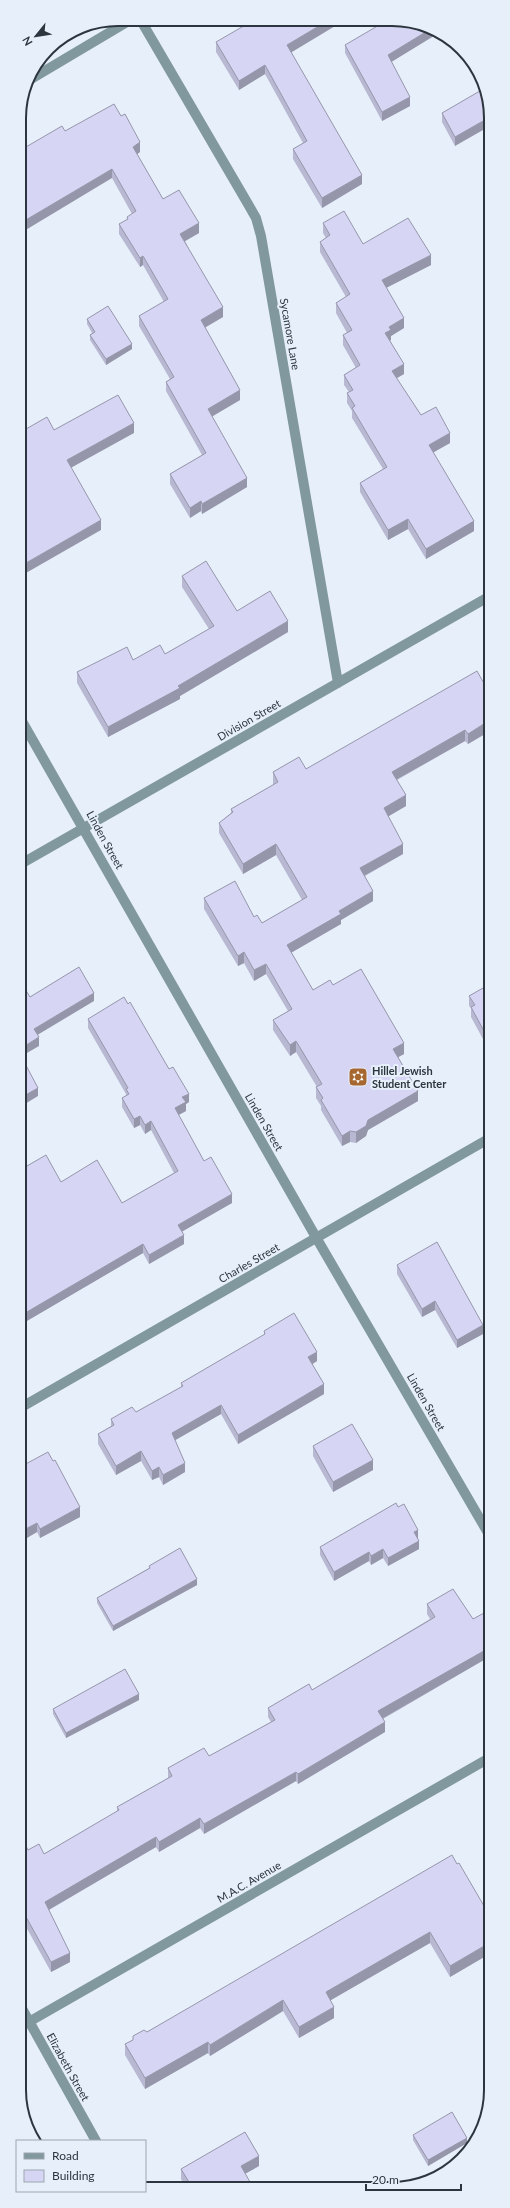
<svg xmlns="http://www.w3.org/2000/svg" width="510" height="2208" viewBox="0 0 510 2208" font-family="Lato,sans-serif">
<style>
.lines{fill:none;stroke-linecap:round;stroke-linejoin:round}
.minor{stroke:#82989f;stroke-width:10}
.wall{fill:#b8b8d2}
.shaded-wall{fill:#9696ab}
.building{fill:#d6d6f4;stroke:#9696ab}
.labels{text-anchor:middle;stroke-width:4;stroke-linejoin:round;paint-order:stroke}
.street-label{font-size:11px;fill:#2d363f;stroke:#e7f0fa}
.poi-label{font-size:11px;font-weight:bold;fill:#2d363f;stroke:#e7f0fa;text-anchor:start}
.rim{fill:none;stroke:#2d363f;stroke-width:2}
</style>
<rect width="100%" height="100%" fill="#e7f0fa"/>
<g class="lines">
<!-- minor -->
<path class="minor" d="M140,19L248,204L256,218L261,236L338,683
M26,82L132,19
M19,716L317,1239L491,1538
M19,865L490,596
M20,1408L490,1138
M20,2005L96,2141
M20,2027L491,1757"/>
</g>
<!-- wall -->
<path class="wall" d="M345,20L291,52L362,184L322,208L293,159V149L303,143L265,74L239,90L216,52V42Z
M412,21L437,34L391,62L410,106L382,121L345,53V45Z
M458,46L462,48L481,74L490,104L455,146L442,122V113L483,90Z
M65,131L140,152L137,154L163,199L199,233L185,241L223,317L205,327L240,400L212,416L247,487L202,514L201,511L190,518L170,484V474L202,455L166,391V382L170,379L139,326V316L164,302L143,265L140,267L119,234V224L127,220V217L132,214L112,178Z
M323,223L363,244L431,265L386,288L404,328L391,336V340H390L404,374L396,378L421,415L450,443L433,452L474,531L426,559L408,529L388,540L360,492V483L383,469L352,418V411L347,403V393L349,392L344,385V375L356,368L343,345V335L347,333L336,313V303L346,297L320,252V242L326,238L323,233Z
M87,319L132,349L106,365L90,340V335L92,333L87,324Z
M182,576L237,611L288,632L180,696V699L108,737L77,683V672L133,660L165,654L209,629L182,587Z
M490,694V731L468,744L465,741L397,780L406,806L388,816L403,854L365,876L373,901L341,920V924L291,953L313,990L333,985L404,1054L398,1057L418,1101L368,1130L366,1136L356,1143L350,1142L342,1146L321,1110V1106L316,1098V1087H317L296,1052L290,1056L273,1030V1020L288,1011L266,974L254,981L244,963L238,966L204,909V898L254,917L262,923L302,900L276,855L243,874L219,833V823L231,813V809L273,785V772L306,769Z
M490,984V1052L471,1017V1008L469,1006V996Z
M88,1019L189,1102L186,1104V1111L178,1115L204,1161L232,1203L182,1231L184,1244L149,1264L143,1253L20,1325V1170L61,1182L122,1203L174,1173L151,1130L145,1134L140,1125L134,1128L122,1107V1098L126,1096V1094L88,1028Z
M397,1265L483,1334L457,1348L435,1310L422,1317L397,1274Z
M264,1331L317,1361L312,1364L324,1394L238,1444L221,1414L175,1440L185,1472L163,1485L159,1477L152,1480L141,1461L116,1475L98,1444V1434L111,1426V1419L136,1412L181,1387V1383L264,1335Z
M313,1446L373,1470L333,1492L313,1456Z
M20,1467L80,1517L40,1538L37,1532L20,1542Z
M418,1538V1539L419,1549L388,1566L383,1558L371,1565L369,1561L334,1581L320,1555V1547Z
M149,1566L197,1585L113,1631L97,1603V1598L149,1568Z
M427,1604L491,1624V1649L489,1650V1657L383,1719L385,1732L298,1784L296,1781L204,1834L200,1828L159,1852L156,1847L49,1910L70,1962L51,1972L20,1916V1835L28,1850L44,1854L117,1812V1807L168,1778V1768L209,1756L271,1722L268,1717V1708L312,1690L430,1619L427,1614Z
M139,1700L66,1738L53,1714V1709Z
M457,1864L491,1918V1953L450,1977L430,1943L330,2000L334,2018L299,2038L283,2011L210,2056L208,2053L145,2089L125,2055V2044Z
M413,2135L467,2143L428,2166L413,2140Z
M259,2166L245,2174L250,2188L186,2187L181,2179V2169Z"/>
<!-- shaded-wall -->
<path class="shaded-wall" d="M329,20H345L287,55V45Z
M429,30L437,34L388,64V55Z
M265,65V74L239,90V81Z
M410,97V106L382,121V112Z
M490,117V126L455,146V137Z
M140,142V152L133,157V147Z
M112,169V178L19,234V224Z
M362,175V184L322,208V198Z
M199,223V233L180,244V234Z
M431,255V265L382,290V280Z
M143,256V265L140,267V258Z
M223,307V317L201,330V320Z
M404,318V328L391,336V340L385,343V333L389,327Z
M132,344V349L106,365V359Z
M404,364V374L392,381V371Z
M240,390V400L208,419V409Z
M134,423V433L67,470V460Z
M450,433V443L429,455V445Z
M247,478V487L202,514V504Z
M201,501V511L190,518V508Z
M408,519V529L388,540V530Z
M101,520V530L19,577V567Z
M474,521V531L426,559V549Z
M288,621V632L180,696V699L108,737V727Z
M490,720V731L468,744V734Z
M465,730V741L392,782V772Z
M406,795V806L384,819V808Z
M276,844V855L243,874V864Z
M403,844V854L360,878V868Z
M373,891V901L341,920V924L287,955V945L339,911Z
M244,952V963L238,966V956Z
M266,964V974L254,981V970Z
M94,993V1001L34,1037V1029Z
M39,1037V1046L20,1057V1049Z
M296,1041V1052L290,1056V1045Z
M404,1043V1054L393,1060V1049Z
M38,1088V1096L20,1107V1098Z
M418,1091V1101L368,1130L366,1136L356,1143V1132L368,1120Z
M189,1094V1102L186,1104V1111L175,1117V1108L182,1097Z
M140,1116V1125L134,1128V1119Z
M151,1121V1130L145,1134V1125Z
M350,1131V1142L342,1146V1136Z
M232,1194V1203L178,1234V1225Z
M184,1235V1244L149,1264V1255Z
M143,1244V1253L20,1325V1316Z
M435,1301V1310L422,1317V1309Z
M483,1325V1334L457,1348V1340Z
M317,1352V1361L308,1367V1357Z
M324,1384V1394L238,1444V1435Z
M221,1405V1414L172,1442V1433Z
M141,1451V1461L116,1475V1466Z
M373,1460V1470L333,1492V1482Z
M185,1463V1472L163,1485V1475Z
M159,1467V1477L152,1480V1471Z
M80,1507V1517L40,1538V1529Z
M37,1523V1532L20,1542V1532Z
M418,1530V1538L414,1541V1532Z
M419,1541V1549L388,1566V1558Z
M383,1549V1558L371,1565V1556Z
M369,1552V1561L334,1581V1572Z
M197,1579V1585L113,1631V1626Z
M491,1639V1649L489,1650V1657L378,1721V1711Z
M139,1694V1700L66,1738V1733Z
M385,1722V1732L298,1784V1774Z
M296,1772V1781L204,1834V1824Z
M200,1818V1828L159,1852V1842Z
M156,1837V1847L45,1912V1902Z
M430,1932V1943L326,2003V1992Z
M491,1942V1953L450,1977V1966Z
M70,1953V1962L51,1972V1962Z
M283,2000V2011L210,2056V2045Z
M334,2007V2018L299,2038V2027Z
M208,2042V2053L145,2089V2078Z
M467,2138V2143L428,2166V2160Z
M259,2156V2166L241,2176V2166Z
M250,2182V2188H242Z"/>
<!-- building -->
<path class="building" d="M254,20H329L287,45L362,175L322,198L293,149L307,141L265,65L239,81L216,42Z
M386,21H412L429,30L388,55L410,97L382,112L345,45Z
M473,63L481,74L482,79Z
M485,88L490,104V117L455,137L442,113Z
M114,104L121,116L125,114L140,142L133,147L163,199L179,190L199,223L180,234L223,307L201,320L240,390L208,409L247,478L202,504L201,501L190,508L170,474L206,453L166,382L174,377L139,316L168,299L143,256L140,258L119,224L128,219L127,217L136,211L112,169L19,224V151L62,126L65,131Z
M344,211L363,244L408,218L431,255L382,280L404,318L389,327L391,330L385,333L404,364L392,371L421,415L436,407L450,433L429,445L474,521L426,549L408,519L388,530L360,483L387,467L352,408L355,406L347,393L353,390L344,375L360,365L343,335L352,330L336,303L350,294L320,242L330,235L323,223Z
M108,306L132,344L106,359L90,335L95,332L87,319Z
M118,395L134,423L67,460L101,520L19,567V433L47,417L54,430Z
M206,561L237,611L270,591L288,621L178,686L180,688L108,727L77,672L127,647L133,660L160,645L165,654L214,626L182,576Z
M477,671L490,694V720L468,734L465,730L392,772L406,795L384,808L403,844L360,868L373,891L339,911L341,914L287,945L313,990L330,980L333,985L361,969L404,1043L393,1049L418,1091L368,1120L366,1126L356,1132L350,1131L342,1136L321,1100L323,1098L316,1087L322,1084L296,1041L290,1045L273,1020L292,1009L266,964L254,970L244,952L238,956L204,898L235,881L254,917L257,915L262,923L307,897L276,844L243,864L219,823L233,812L231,809L278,782L273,772L299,757L306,769Z
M79,967L94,993L34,1029L39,1037L20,1049L19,979L30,997Z
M490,984V1042L471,1007L475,1005L469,996Z
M124,997L128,1004L130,1002L169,1069L173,1067L189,1094L182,1097L186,1102L175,1108L204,1161L211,1157L232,1194L178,1225L184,1235L149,1255L143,1244L20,1316V1212H21L20,1210V1170L46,1155L61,1182L97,1160L122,1203L178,1171L151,1121L145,1125L140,1116L134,1119L122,1098L129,1094L126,1089L128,1088L88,1019Z
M20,1054L38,1088L20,1098Z
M437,1242L483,1325L457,1340L435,1301L422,1309L397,1265Z
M294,1313L317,1352L308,1357L324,1384L238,1435L221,1405L172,1433L185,1463L163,1475L159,1467L152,1471L141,1451L116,1466L98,1434L114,1425L111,1419L132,1407L136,1412L183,1386L181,1383L265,1334L264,1331Z
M352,1424L373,1460L333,1482L313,1446Z
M48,1452L53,1461L55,1460L80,1507L40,1529L37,1523L20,1532V1467Z
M396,1503L398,1507L404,1504L418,1530L414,1532L419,1541L388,1558L383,1549L371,1556L369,1552L334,1572L320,1547Z
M180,1548L197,1579L113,1626L97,1598L150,1568L149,1566Z
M453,1589L473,1619L484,1613L491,1624V1639L486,1642L489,1648L378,1711L385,1722L298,1774L296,1772L204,1824L200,1818L159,1842L156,1837L45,1902L70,1953L51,1962L20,1906V1835L28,1850L39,1844L44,1854L119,1810L117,1807L172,1776L168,1768L204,1748L209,1756L275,1720L268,1708L309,1684L312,1690L435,1617L427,1604Z
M125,1669L139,1694L66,1733L53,1709Z
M452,1855L457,1864L459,1863L491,1918V1942L450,1966L430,1932L326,1992L334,2007L299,2027L283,2000L210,2045L208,2042L145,2078L125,2044L133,2040V2036L144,2030L147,2032Z
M452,2112L467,2138L428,2160L413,2135Z
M245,2132L259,2156L241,2166L250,2182L242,2188L192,2187L181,2169Z"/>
<!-- icons -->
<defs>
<symbol id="synagogue-square" viewBox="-11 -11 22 22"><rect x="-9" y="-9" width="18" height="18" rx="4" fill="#a76731" stroke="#e7f0fa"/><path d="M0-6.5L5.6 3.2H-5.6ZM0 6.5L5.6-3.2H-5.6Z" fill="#fff"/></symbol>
</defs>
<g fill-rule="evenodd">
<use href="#synagogue-square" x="347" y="1066" width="22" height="22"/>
</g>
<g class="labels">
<!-- street labels -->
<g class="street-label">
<text transform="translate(290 334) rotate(80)" y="4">Sycamore Lane</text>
<text transform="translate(249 720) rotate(-30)" y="4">Division Street</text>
<text transform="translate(105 840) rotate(61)" y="4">Linden Street</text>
<text transform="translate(264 1122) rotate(60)" y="4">Linden Street</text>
<text transform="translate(249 1263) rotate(-30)" y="4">Charles Street</text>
<text transform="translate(426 1402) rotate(60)" y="4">Linden Street</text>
<text transform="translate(249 1882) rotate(-30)" y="4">M.A.C. Avenue</text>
<text transform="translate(68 2067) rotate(61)" y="4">Elizabeth Street</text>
</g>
<!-- poi labels -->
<g class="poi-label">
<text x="372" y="1075">Hillel Jewish<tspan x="372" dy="13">Student Center</tspan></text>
</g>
</g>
<!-- crop -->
<path d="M0 0H510V2208H0ZM118 26H392A92 92 0 0 1 484 118V2090A92 92 0 0 1 392 2182H118A92 92 0 0 1 26 2090V118A92 92 0 0 1 118 26Z" fill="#e7f0fa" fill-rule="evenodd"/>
<path class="rim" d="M118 26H392A92 92 0 0 1 484 118V2090A92 92 0 0 1 392 2182H118A92 92 0 0 1 26 2090V118A92 92 0 0 1 118 26Z"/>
<!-- legend -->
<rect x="16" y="2140" width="130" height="52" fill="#e7f0fa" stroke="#9da6af"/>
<rect x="24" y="2153" width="20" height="6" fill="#82989f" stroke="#9da6af"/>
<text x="52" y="2160" font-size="12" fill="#2d363f">Road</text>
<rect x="24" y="2170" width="20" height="12" fill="#d6d6f4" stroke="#9da6af"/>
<text x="52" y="2180" font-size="12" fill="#2d363f">Building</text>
<!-- north arrow -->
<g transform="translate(36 36) rotate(240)" stroke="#e7f0fa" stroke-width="3" paint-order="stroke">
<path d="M0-3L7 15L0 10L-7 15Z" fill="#2d363f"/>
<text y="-6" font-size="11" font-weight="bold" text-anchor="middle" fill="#2d363f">N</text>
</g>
<!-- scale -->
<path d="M366 2184v6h95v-6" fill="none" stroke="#2d363f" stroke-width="2"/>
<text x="372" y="2184" font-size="12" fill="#2d363f" stroke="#e7f0fa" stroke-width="3" paint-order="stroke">20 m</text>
</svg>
